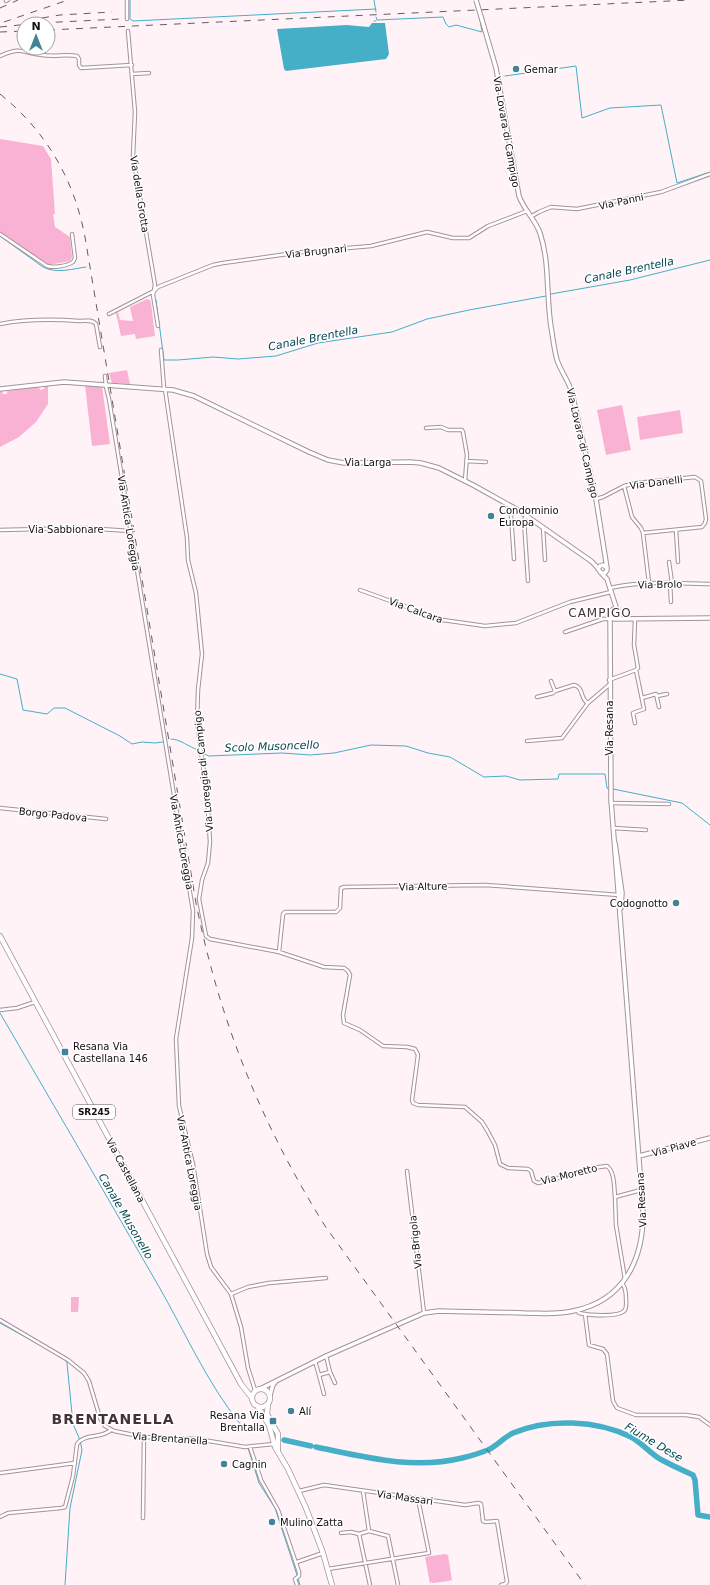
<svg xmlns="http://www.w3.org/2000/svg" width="710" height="1585" viewBox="0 0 710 1585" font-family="'DejaVu Sans',sans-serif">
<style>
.green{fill:#f9b1d4}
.water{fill:#45afc8}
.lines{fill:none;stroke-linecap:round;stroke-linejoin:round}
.stream{stroke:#45afc8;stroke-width:1}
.river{stroke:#45afc8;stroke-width:5.5}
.minor-casing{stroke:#a4929a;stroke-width:4.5}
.tertiary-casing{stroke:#a4929a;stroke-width:5.5}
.primary-casing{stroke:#a4929a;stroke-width:6}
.minor{stroke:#fff;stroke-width:2.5}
.tertiary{stroke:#fff;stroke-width:3.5}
.primary{stroke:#fff;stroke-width:4.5}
.rail{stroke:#645c60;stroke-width:1;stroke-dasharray:7 7;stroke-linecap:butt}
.tertiary-bridge-casing{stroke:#a4929a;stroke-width:5.5;stroke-linecap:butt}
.tertiary-bridge{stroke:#fff;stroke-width:3.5}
.poi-dot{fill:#428495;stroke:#fff;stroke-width:1.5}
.labels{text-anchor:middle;stroke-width:3;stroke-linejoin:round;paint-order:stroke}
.shield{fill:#fff;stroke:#5b5759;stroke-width:1}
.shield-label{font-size:9px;font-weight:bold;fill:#150f12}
.poi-label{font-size:10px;fill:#150f12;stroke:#fff;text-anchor:start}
.street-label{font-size:10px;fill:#150f12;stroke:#fff}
.water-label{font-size:11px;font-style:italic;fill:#074755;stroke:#fff}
.quarter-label{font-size:12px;letter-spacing:1px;fill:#42333a;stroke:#fff}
.district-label{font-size:14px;font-weight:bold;letter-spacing:1px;fill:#42333a;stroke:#fff}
</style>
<rect width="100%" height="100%" fill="#fff3f8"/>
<!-- green -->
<path class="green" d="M0,139L43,146L51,159L55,214H53L55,227L70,237L72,257L70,261L48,265L0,232Z
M147,299L150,300L151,303L155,336L136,339L135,334L121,336L116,313L118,312L120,320L133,321L130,307Z
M127,370L130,384L112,383L109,373Z
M85,385L102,386L110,444L92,446Z
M44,386H48V404L36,422L19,437L0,447V390L2,391L3,394H7V391L39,387L40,390L44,389Z
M622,405L631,450L606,455L597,410Z
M680,410L683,433L640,440L637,417Z
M71,1297H79L78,1312H71Z
M445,1554L448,1555L452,1581L450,1580L449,1581L433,1583L431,1582L430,1584L425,1557Z"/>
<!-- water -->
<path class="water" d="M372,23H385L389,54L386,59L294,70L286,71L284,69L277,29L347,25L369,27Z"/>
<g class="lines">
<!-- stream -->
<path class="stream" d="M130,0V19L133,21L376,9
M374,0L376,12
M376,17L377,20L443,17L446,24L449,27L456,25L482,32L480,20
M374,21H376
M505,76L576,66L582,118L610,108L661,105L677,183L710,172
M0,236L43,267C56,274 72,269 86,267
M551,294L630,280L710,260
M156,300L164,360H178L213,357L238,359L276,356L318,343L392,332L427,319L469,310L546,296
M0,674L17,679L23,710L47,714L54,708H65L120,736L132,744L142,742L155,743L163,742
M171,739C180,739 189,747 198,750
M202,753L209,756L282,753L310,755L334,753L371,745L406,746L428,753L450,757L484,777L506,776L520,780L558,779L559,774H605L607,788L608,789
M613,789L682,803L710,825
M0,1013C53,1103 105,1194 158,1285C185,1332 207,1383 241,1425
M0,1323L47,1349
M65,1359L67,1363L73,1424L80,1440L82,1450L70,1508L65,1585
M248,1448L259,1483L275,1508L297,1575
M298,1579L300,1585"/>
<!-- river -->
<path class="river" d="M284,1440L311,1446
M316,1447C365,1457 413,1470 462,1458C470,1456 478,1454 485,1451
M488,1450C498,1445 504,1437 513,1433C548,1418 597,1420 631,1437C642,1443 650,1453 660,1459C671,1465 682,1470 693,1475L695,1480L698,1515L710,1517"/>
<defs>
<path id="minor" d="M127,0V19
M6,1L8,0
M128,31L135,112L133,156L155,285L153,295L158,326
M0,56C23,46 21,53 42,55C54,57 66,54 77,56L79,59V65L81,68L132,65
M132,74L149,73
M532,216L539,212L551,207L577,209L661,192L710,174
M0,234L47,266C54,268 67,266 73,262L75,258L72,234
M109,314L154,291L158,287L213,265L223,263L302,252L371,246L427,232L453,238H469L488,226L527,211
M0,324C26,319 52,319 79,321C85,321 92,319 96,324L100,347
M161,350L164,388
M105,376L106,387L109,399L193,911L192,938L176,1039L179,1106L193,1164L207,1254L211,1267L231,1294L241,1327L248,1368L255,1390
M165,389L187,538L188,560L196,593L202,654L198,690L197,723L207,795L210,842L208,863L202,880L199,899L206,936L210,939L279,952L324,967L344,968L348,971L350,975L343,1015L344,1023L360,1030L383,1046L407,1047L415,1049L418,1055L412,1100L413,1103L418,1105L465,1107L482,1122L487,1130L495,1145L500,1164L508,1168L528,1169L531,1171L534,1181L538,1183L570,1175L592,1168L607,1166C615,1172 614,1188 615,1197L641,1190
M426,428L441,427L448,430H462L463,432L467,455L465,481
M466,461L486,462
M624,486L632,517L641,528L643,533L649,583
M596,499L603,497L624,486L636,483L695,477L701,481L706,519L705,523L702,527L643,533
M514,508L511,515L514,559
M526,516L524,520L528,581
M543,527L545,560
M0,530L84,528L131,531
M676,530L678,562
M669,562L672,583
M670,583L671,602
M610,588C643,581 676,583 710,584
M360,590L443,620L485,626L516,623L570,602L611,592
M565,632L603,619H613
M609,680L636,670L638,668L634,645L635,619
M555,691L574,685C584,687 580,700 588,703L609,685
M657,696L667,694
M537,697L553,693L555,691L551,681
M642,698L656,694L659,707
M635,723L633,713L644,709L636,670
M527,741L562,738L588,703
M611,803L669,804
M0,808L106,819
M613,828L646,830
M279,952L283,914L285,912H336L340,908L341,888L345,887L485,885L619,895
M0,1010L17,1008L35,1002
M407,1171L424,1313
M615,1197L616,1225L625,1279
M231,1294L248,1287L269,1283L326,1278
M577,1310L579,1313C588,1315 619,1318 625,1310C627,1306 626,1302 626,1298C626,1292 625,1287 622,1283
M585,1314L589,1345L603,1349L607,1354L613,1401L617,1408L636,1415H686L699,1417L710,1425
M0,1320L68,1360L84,1373L89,1381L100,1418L105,1426L114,1431L144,1437L197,1439L245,1447L274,1444
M315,1361L319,1375L330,1372L326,1356
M330,1372L335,1383
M319,1375L324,1394
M250,1447L261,1480L278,1510L299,1572V1576L295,1579L297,1585
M0,1473L75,1463
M299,1491L324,1485L465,1505L478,1503L481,1504L483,1521L486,1522L497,1521L507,1582L505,1584L501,1585
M363,1491L369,1531
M0,1517L8,1513L61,1508L65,1507L73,1476L77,1444C85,1433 101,1439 111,1430
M143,1518L144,1437
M341,1533L351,1532L359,1534L369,1531L388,1536L398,1585
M359,1534L370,1585
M297,1562L323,1553
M328,1569L429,1553L418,1499"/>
<path id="tertiary" d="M482,20L496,68L519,196C524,210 535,219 540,233C550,263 546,296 551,327C553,338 554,349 557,360C561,372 569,381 572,393L596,499L607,568
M0,389L64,382L173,390L194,396L309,452L328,460L344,463L410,462L421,463L439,468L473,485L518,510L591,561L597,567L601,573H605L607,570L606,567L603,565L600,566L598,569
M602,574L607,579L617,610
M610 614a5 5 0 1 1 10 0a5 5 0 1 1-10 0Z
M616,619L710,618
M615,843L622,893L621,908
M639,1156L710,1138
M260,1389L326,1356L424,1313L439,1311C467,1312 496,1312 524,1313C540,1313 557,1315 573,1311C624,1301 644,1259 643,1211L611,800L610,615
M270,1395L273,1385L276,1381"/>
<path id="primary" d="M0,936L241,1384L252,1398
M252 1398a9 9 0 1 1 18 0a9 9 0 1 1-18 0Z
M268,1405L267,1414L278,1434V1449
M258,1407L269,1425L275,1447L288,1469L306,1508L323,1553L332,1585"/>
</defs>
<!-- minor casing -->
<use href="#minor" class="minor-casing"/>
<!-- tertiary casing -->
<use href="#tertiary" class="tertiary-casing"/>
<!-- primary casing -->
<use href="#primary" class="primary-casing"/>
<!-- minor -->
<use href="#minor" class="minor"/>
<!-- tertiary -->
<use href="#tertiary" class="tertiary"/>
<!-- primary -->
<use href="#primary" class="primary"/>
<!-- rail -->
<path class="rail" d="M0,8L18,0
M42,18L60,15L112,12
M4,22L68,0
M0,27L39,23L121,19
M48,30L691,0
M0,32L24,31
M0,94C46,131 74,179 85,237L196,903C220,1023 261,1123 325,1226L585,1585"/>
<defs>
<path id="tertiary-bridge" d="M476,0L482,20"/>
</defs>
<!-- tertiary-bridge casing -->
<use href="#tertiary-bridge" class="tertiary-bridge-casing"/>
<!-- tertiary-bridge -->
<use href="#tertiary-bridge" class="tertiary-bridge"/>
</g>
<!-- markers -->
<g class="poi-dot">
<circle cx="516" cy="69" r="4"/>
<circle cx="491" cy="516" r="4"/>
<circle cx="676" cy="903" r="4"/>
<rect x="61" y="1048" width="8" height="8" rx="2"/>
<circle cx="291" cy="1411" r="4"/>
<rect x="269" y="1417" width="8" height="8" rx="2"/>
<circle cx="224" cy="1464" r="4"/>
<circle cx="272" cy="1522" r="4"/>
</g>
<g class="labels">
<!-- shield labels -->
<rect class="shield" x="73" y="1105" width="42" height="14" rx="3"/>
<g class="shield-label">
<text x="94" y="1115">SR245</text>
</g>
<!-- poi labels -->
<g class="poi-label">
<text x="524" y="73">Gemar</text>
<text x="499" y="514">Condominio<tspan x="499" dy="12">Europa</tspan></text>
<text x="668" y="907" text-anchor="end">Codognotto</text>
<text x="73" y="1050">Resana Via<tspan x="73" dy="12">Castellana 146</tspan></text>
<text x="299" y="1415">Alí</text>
<text x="265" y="1419" text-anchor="end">Resana Via<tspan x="265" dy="12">Brentalla</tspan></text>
<text x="232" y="1468">Cagnin</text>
<text x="280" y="1526">Mulino Zatta</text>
</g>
<!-- street labels -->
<g class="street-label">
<text transform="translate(507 132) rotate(80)" y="4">Via Lovara di Campigo</text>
<text transform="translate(140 194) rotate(81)" y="4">Via della Grotta</text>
<text transform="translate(621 201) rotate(-12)" y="4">Via Panni</text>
<text transform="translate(316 251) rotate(-6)" y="4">Via Brugnari</text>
<text transform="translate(583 443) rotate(77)" y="4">Via Lovara di Campigo</text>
<text x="368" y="466">Via Larga</text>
<text transform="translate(656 482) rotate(-7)" y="4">Via Danelli</text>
<text transform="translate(129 523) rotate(81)" y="4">Via Antica Loreggia</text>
<text x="66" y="533">Via Sabbionare</text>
<text transform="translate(660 584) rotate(-1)" y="4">Via Brolo</text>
<text transform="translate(416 610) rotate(20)" y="4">Via Calcara</text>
<text transform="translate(609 728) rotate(-90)" y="4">Via Resana</text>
<text transform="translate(203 771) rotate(-96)" y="4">Via Loreggia di Campigo</text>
<text transform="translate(53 814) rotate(6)" y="4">Borgo Padova</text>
<text transform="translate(182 842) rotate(80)" y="4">Via Antica Loreggia</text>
<text transform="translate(423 886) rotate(-1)" y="4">Via Alture</text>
<text transform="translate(674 1147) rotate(-15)" y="4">Via Piave</text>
<text transform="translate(190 1163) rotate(79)" y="4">Via Antica Loreggia</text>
<text transform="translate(126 1170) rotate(62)" y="4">Via Castellana</text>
<text transform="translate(569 1174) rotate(-14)" y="4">Via Moretto</text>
<text transform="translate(641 1200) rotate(-93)" y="4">Via Resana</text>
<text transform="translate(415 1242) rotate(-96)" y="4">Via Brigola</text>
<text transform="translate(170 1438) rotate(4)" y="4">Via Brentanella</text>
<text transform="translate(405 1497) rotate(8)" y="4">Via Massari</text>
</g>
<!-- water labels -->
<g class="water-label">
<text transform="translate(629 270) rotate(-12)" y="4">Canale Brentella</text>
<text transform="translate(313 338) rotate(-11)" y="4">Canale Brentella</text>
<text transform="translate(272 746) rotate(-2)" y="4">Scolo Musoncello</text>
<text transform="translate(126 1216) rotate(60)" y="4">Canale Musonello</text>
<text transform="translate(654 1442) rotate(31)" y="4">Fiume Dese</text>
</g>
<!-- quarter labels -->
<g class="quarter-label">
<text x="600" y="617">CAMPIGO</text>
</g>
<!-- district labels -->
<g class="district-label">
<text x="113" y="1424">BRENTANELLA</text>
</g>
</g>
<!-- north arrow -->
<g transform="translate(36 36)"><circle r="19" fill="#ffffff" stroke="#a19fa0"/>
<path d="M0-3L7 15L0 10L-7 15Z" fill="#428495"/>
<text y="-6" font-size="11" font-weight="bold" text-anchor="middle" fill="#150f12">N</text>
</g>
</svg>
